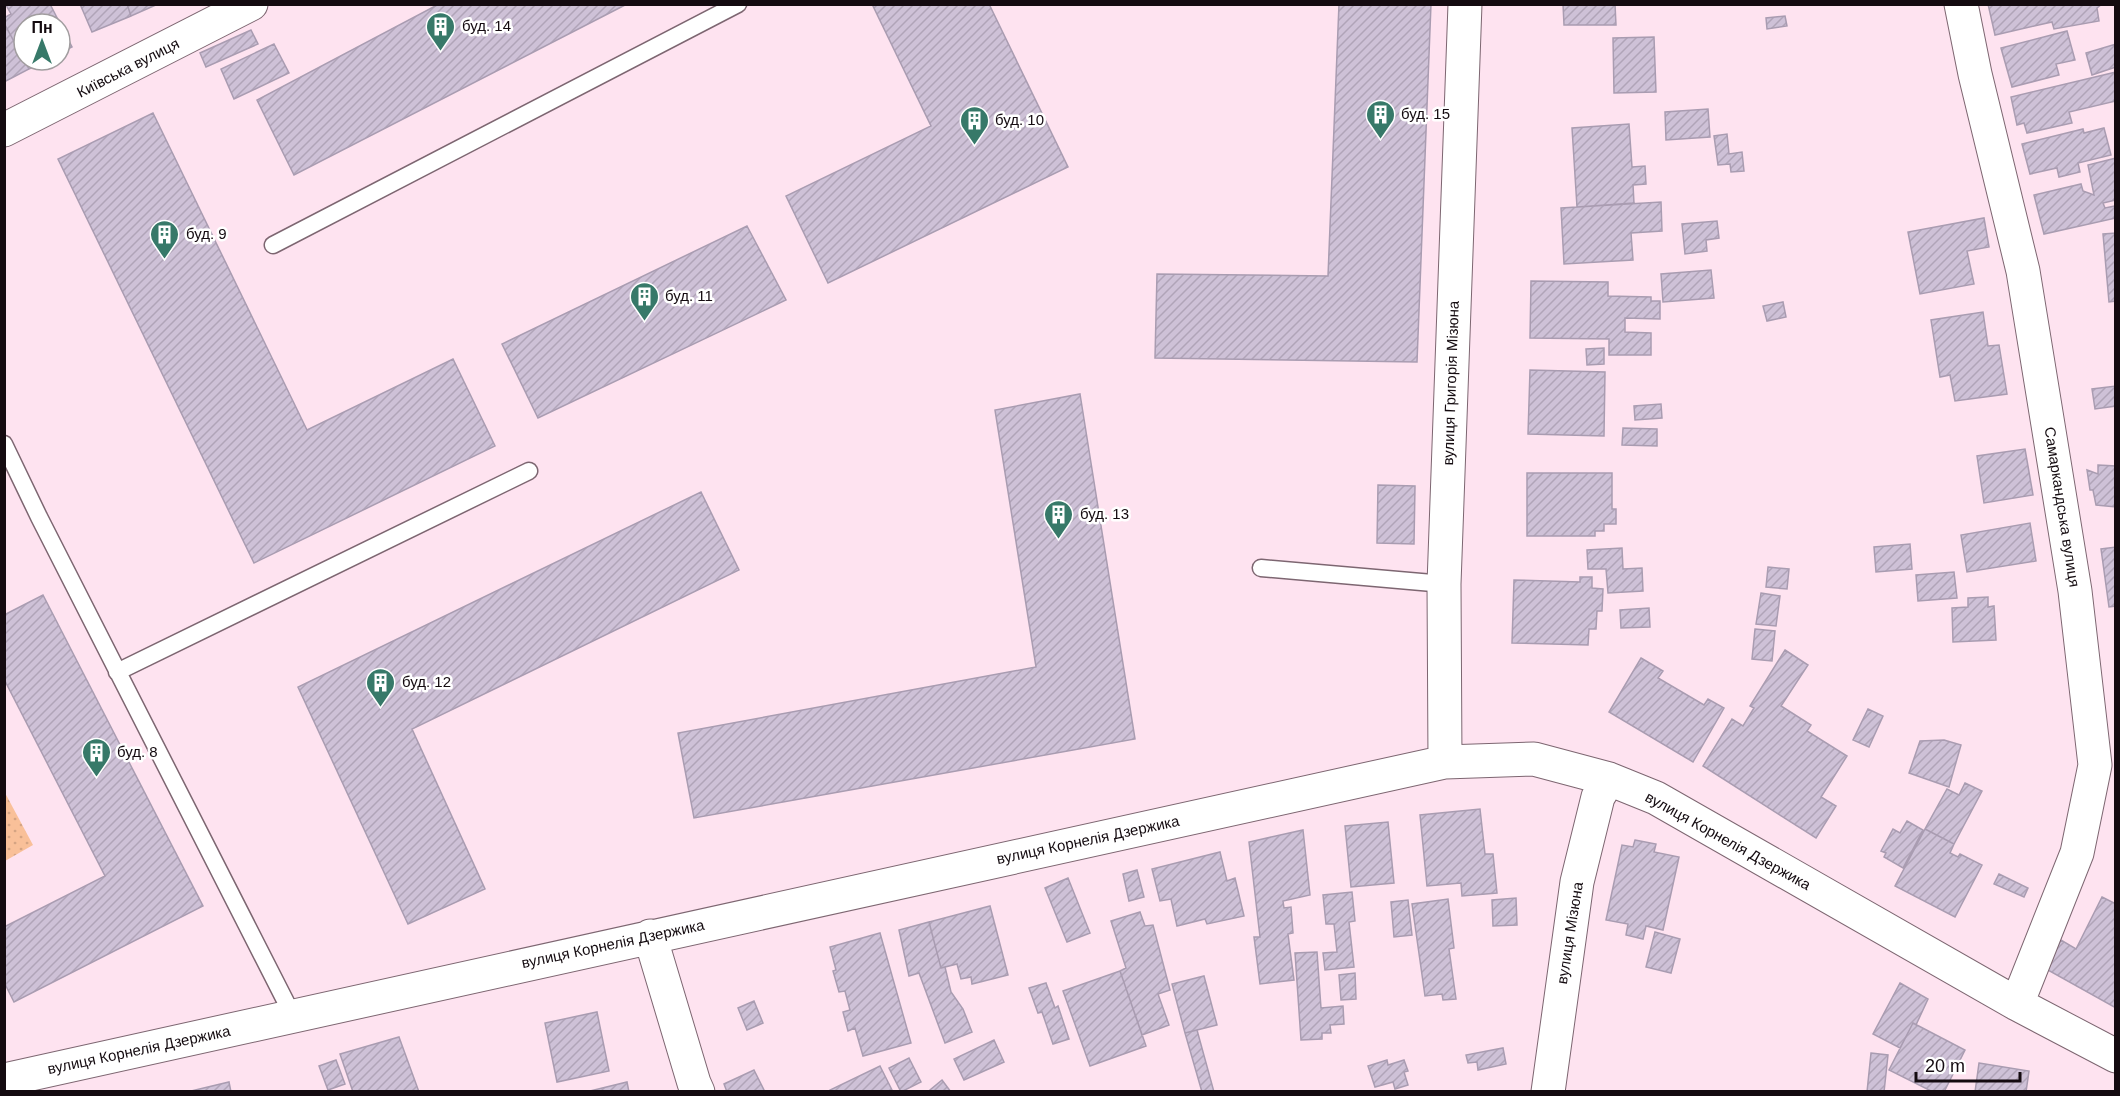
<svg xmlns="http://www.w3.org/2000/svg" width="2120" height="1096" viewBox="0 0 2120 1096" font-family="Helvetica,sans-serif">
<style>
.park{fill:url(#park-dots)}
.building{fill:url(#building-hatch);stroke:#a99cb1;stroke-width:1.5}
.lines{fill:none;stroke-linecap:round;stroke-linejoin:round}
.lane-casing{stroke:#7d6671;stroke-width:19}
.street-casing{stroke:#7d6671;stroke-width:35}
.secondary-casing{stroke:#7d6671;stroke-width:35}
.lane{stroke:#fff;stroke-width:16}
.street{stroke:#fff;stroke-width:33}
.secondary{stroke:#fff;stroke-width:33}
.labels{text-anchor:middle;stroke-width:5;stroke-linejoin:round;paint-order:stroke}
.poi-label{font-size:15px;fill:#140b10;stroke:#fff;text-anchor:start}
.street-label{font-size:15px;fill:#140b10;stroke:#fff}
</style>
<defs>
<pattern id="park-dots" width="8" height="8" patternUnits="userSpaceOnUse" patternTransform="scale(1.5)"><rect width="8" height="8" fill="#f9c099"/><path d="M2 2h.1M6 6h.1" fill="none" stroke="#d5a483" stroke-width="1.8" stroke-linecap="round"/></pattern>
<pattern id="building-hatch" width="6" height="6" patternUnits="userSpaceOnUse" patternTransform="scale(1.5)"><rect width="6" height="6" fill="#cec1d7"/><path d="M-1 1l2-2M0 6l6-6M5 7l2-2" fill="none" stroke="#b0a4b8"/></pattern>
</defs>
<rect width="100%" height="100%" fill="#fee3f0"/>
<!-- park -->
<path class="park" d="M4,791L33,845L5,861H4Z"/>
<!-- building -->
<path class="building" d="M50,4L72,47L60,53V24H24V60H47L29,69L4,23V18L11,14L6,5Z
M80,4H127L131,16L92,32Z
M127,4H158L131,16Z
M439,4H627L294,175L257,100Z
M872,4H989L1068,167L828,283L786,196L931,126Z
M1339,4H1431L1417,362L1155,358L1157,274L1328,276Z
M1563,4H1615L1616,25H1564Z
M1988,4H2102L2097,8L2099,21L2054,29L2052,22L1995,35Z
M1785,16L1787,26L1767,29L1766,18Z
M4,23L29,69L4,82Z
M251,30L258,44L206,67L200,53Z
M2067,31L2075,60L2056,64L2059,75L2012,87L2001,48Z
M1654,37L1656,92L1614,93L1613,38Z
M274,44L289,73L234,99L221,69Z
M2116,44V67L2092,75L2086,53Z
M2116,72V101L2069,112L2072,123L2027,133L2024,123L2017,125L2011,97Z
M1708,109L1710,137L1666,140L1665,112Z
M153,113L307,430L453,359L495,446L254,563L58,159Z
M1629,124L1632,167L1645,166L1646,184L1633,185L1634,203L1577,207L1572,128Z
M2104,128L2111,155L2078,163L2080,172L2059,177L2057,168L2030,174L2022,144L2083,129L2084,133Z
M1727,134L1729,154L1742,152L1744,171L1731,172L1730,164L1718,165L1714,136Z
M2116,158V200L2103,203L2105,208L2115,206L2116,218L2044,234L2034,195L2081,184L2083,191L2094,195L2088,165Z
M1661,202L1662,231L1631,233L1633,260L1564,264L1561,208Z
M1984,218L1989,247L1967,251L1974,284L1920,294L1908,232Z
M1717,221L1719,238L1706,240L1707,251L1685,254L1682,224Z
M747,226L786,300L538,418L502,344Z
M2116,233V301L2109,302L2103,234Z
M1711,270L1714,298L1663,302L1661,274Z
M1531,281L1608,282V296L1651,297V301H1660V319L1625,318V332L1651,333V355H1609V339L1530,338Z
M1783,302L1786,317L1767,321L1763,306Z
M1983,312L1988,346L1999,345L2007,394L1955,401L1950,375L1940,377L1931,320Z
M1604,348V364L1587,365L1586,349Z
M1530,370L1605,372L1604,436L1528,434Z
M2116,386V406L2095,409L2092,389Z
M1080,394L1135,739L694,818L678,733L1036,667L995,410Z
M1661,404L1662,418L1635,420L1634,406Z
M1623,428L1657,429V446L1622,445Z
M2025,449L2033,495L1984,503L1977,456Z
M2098,465L2116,466V507L2096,505L2093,490H2090L2087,470L2098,474Z
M1527,473H1612V509H1616V524H1604V531H1595V536H1527Z
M1378,485L1415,486L1414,544L1377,543Z
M701,492L739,570L412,729L485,889L408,924L298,687Z
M2030,523L2036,561L1967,572L1961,535Z
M1910,544L1912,569L1876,572L1874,547Z
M2116,547V606L2109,607L2101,549Z
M1622,548L1623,569L1642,568L1643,591L1608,593L1606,569H1588L1587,550Z
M1768,567L1789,569L1787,589L1766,587Z
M1954,572L1957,598L1918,601L1916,575Z
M1580,577H1592V588L1603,589L1602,611H1597L1596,629H1589L1588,645L1512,643L1514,580L1580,582Z
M1761,593L1780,596L1776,626L1756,624Z
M43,595L203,906L14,1002L4,982V927L105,876L4,679V615Z
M1988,597V607L1994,606L1996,640L1953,642L1952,608L1968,607V598Z
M1649,608L1650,627L1621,628L1620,610Z
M1755,629L1775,631L1772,661L1752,659Z
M1785,650L1808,665L1781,706L1811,725L1807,731L1847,756L1821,797L1836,806L1816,838L1703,766L1732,719L1743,726L1754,708L1750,706Z
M1641,658L1663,671L1658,678L1704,705L1708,699L1724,708L1693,762L1609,712Z
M1868,709L1883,716L1869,747L1853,740Z
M1944,740L1961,745L1949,787L1909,773L1920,741Z
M1965,783L1982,791L1954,844L1925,829L1947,789L1959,795Z
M1480,809L1485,854H1493L1497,893L1462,896L1461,883L1427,886L1420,815Z
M1907,821L1923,830L1903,868L1884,857L1886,853L1881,851L1893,829L1900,833Z
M1388,822L1394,883L1351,887L1345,826Z
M1925,829L1954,844L1950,853L1958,857L1960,854L1982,865L1955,917L1895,886Z
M1303,830L1310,895L1283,901L1284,908L1291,907L1293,933L1288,934L1294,980L1260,984L1254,937H1260L1249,842Z
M1635,840L1656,844L1654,852L1679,857L1663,930L1646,926L1643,939L1626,935L1628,924L1606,920L1622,845L1633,847Z
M1220,852L1227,881L1235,878L1244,916L1207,924L1205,919L1177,926L1171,899L1160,901L1152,869Z
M1137,870L1144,897L1129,901L1123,874Z
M1999,874L2028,888L2024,897L1994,884Z
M1068,878L1090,933L1067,942L1045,888Z
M1352,892L1355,921L1349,922L1354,967L1325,970L1323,953L1337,952L1334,924H1326L1323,895Z
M2102,897L2116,904V1008L2046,969L2061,940L2076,949Z
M1516,898L1517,925L1493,926L1492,900Z
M1448,899L1454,948L1449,949L1456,999L1443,1000L1442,994L1425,996L1412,904Z
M1408,900L1412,935L1394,937L1391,902Z
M990,906L1008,975L972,984L971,977L961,979L957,964L941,968L929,922Z
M1140,912L1145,926L1153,925L1170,990L1158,994L1169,1025L1142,1035L1120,971L1126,968L1111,921Z
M929,922L941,968L945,967L951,992L963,1009L972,1032L945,1043L919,973L909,976L899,930Z
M1655,932L1680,939L1671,973L1646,967Z
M880,933L911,1043L863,1056L855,1028L848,1031L843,1012L850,1010L845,991L839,992L833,971L836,970L830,947Z
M1317,952L1321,1008L1343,1006L1344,1024L1330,1025L1331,1033H1322V1039L1301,1040L1295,953Z
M1120,971L1146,1046L1090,1066L1063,991Z
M1355,973L1356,999L1341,1000L1339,975Z
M1204,976L1217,1025L1185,1033L1172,984Z
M1046,983L1055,1008L1058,1006L1069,1039L1053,1044L1042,1012L1038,1013L1029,988Z
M1900,983L1928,999L1916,1025L1913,1023L1900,1048L1873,1034Z
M754,1001L763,1023L747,1030L738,1008Z
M597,1012L609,1071L557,1082L545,1023Z
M1913,1023L1965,1050L1944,1092H1933L1889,1070Z
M1197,1030L1214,1092H1202L1185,1033Z
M399,1037L419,1092H353L340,1054Z
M994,1040L1004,1062L964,1080L954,1059Z
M1503,1048L1506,1064L1478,1070L1477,1062L1468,1063L1466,1055Z
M1871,1053L1888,1055L1884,1092H1867Z
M909,1058L921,1082L901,1092L889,1068Z
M336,1060L345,1084L328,1090L319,1066Z
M1387,1060L1388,1065L1404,1060L1408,1071L1404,1072L1408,1085L1395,1089L1393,1082L1375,1087L1368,1066Z
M1979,1063L2029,1071L2026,1092H1975Z
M880,1066L893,1092H831L830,1090Z
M754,1070L765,1092H727L724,1084Z
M942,1080L951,1092H931L930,1090Z
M229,1082L231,1092H187Z
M627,1082L629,1092H586Z"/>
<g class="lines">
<defs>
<path id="lane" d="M273,245L738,4
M4,444L39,517L293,1016
M1261,568L1444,584
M117,672L529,471"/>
<path id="street" d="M1961,4L1975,74L2023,271L2075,591L2095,765L2077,853L2017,1004
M1445,762L1444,584L1465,4
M650,936L694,1083L698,1092
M4,1080L1445,762L1534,759L1609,779L1656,798L2017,1004L2116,1056
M1548,1092L1577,882L1598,797L1609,779"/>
<path id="secondary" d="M4,130L251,4"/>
</defs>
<!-- lane casing -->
<use href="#lane" class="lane-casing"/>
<!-- street casing -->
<use href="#street" class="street-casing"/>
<!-- secondary casing -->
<use href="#secondary" class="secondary-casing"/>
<!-- lane -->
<use href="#lane" class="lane"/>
<!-- street -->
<use href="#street" class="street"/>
<!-- secondary -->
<use href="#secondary" class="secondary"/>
</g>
<!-- icons -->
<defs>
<symbol id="building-pin" viewBox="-11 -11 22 30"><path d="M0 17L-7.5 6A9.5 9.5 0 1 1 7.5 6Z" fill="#377969" stroke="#fff"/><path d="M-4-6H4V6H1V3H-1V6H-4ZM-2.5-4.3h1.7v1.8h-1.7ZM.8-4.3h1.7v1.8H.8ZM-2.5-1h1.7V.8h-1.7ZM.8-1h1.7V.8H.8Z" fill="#fff"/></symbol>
</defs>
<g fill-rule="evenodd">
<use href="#building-pin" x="424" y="10" width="33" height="45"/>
<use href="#building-pin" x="1364" y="98" width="33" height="45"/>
<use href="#building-pin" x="958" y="104" width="33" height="45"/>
<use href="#building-pin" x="148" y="218" width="33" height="45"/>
<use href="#building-pin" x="628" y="280" width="33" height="45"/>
<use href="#building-pin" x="1042" y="498" width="33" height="45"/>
<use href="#building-pin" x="364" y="666" width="33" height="45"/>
<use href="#building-pin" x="80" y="736" width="33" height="45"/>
</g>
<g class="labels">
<!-- poi labels -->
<g class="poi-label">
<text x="462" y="31">буд. 14</text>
<text x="1401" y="119">буд. 15</text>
<text x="995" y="125">буд. 10</text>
<text x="186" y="239">буд. 9</text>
<text x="665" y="301">буд. 11</text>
<text x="1080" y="519">буд. 13</text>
<text x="402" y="687">буд. 12</text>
<text x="117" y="757">буд. 8</text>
</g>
<!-- street labels -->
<g class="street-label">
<text transform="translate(128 68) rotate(-27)" y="5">Київська вулиця</text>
<text transform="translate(1451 383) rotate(-88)" y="5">вулиця Григорія Мізюна</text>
<text transform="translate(2062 507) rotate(81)" y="5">Самаркандська вулиця</text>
<text transform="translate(1088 840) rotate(-12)" y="5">вулиця Корнелія Дзержика</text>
<text transform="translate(1728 841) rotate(29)" y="5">вулиця Корнелія Дзержика</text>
<text transform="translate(1570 933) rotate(-81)" y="5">вулиця Мізюна</text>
<text transform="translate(613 944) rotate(-12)" y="5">вулиця Корнелія Дзержика</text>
<text transform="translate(139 1050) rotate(-12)" y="5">вулиця Корнелія Дзержика</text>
</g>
</g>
<!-- border -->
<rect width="2120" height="1096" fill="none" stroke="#140b10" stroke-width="12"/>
<!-- north arrow -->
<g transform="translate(42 42)"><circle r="28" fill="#ffffff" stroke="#a19d9f" stroke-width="1.5"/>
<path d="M0-4.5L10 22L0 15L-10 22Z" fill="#377969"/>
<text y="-9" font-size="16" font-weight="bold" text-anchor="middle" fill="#140b10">Пн</text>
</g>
<!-- scale -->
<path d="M1916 1072v9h104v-9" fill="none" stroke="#140b10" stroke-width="3"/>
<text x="1925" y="1072" font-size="18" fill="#140b10" stroke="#ffffff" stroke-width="4.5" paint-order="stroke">20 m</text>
</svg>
